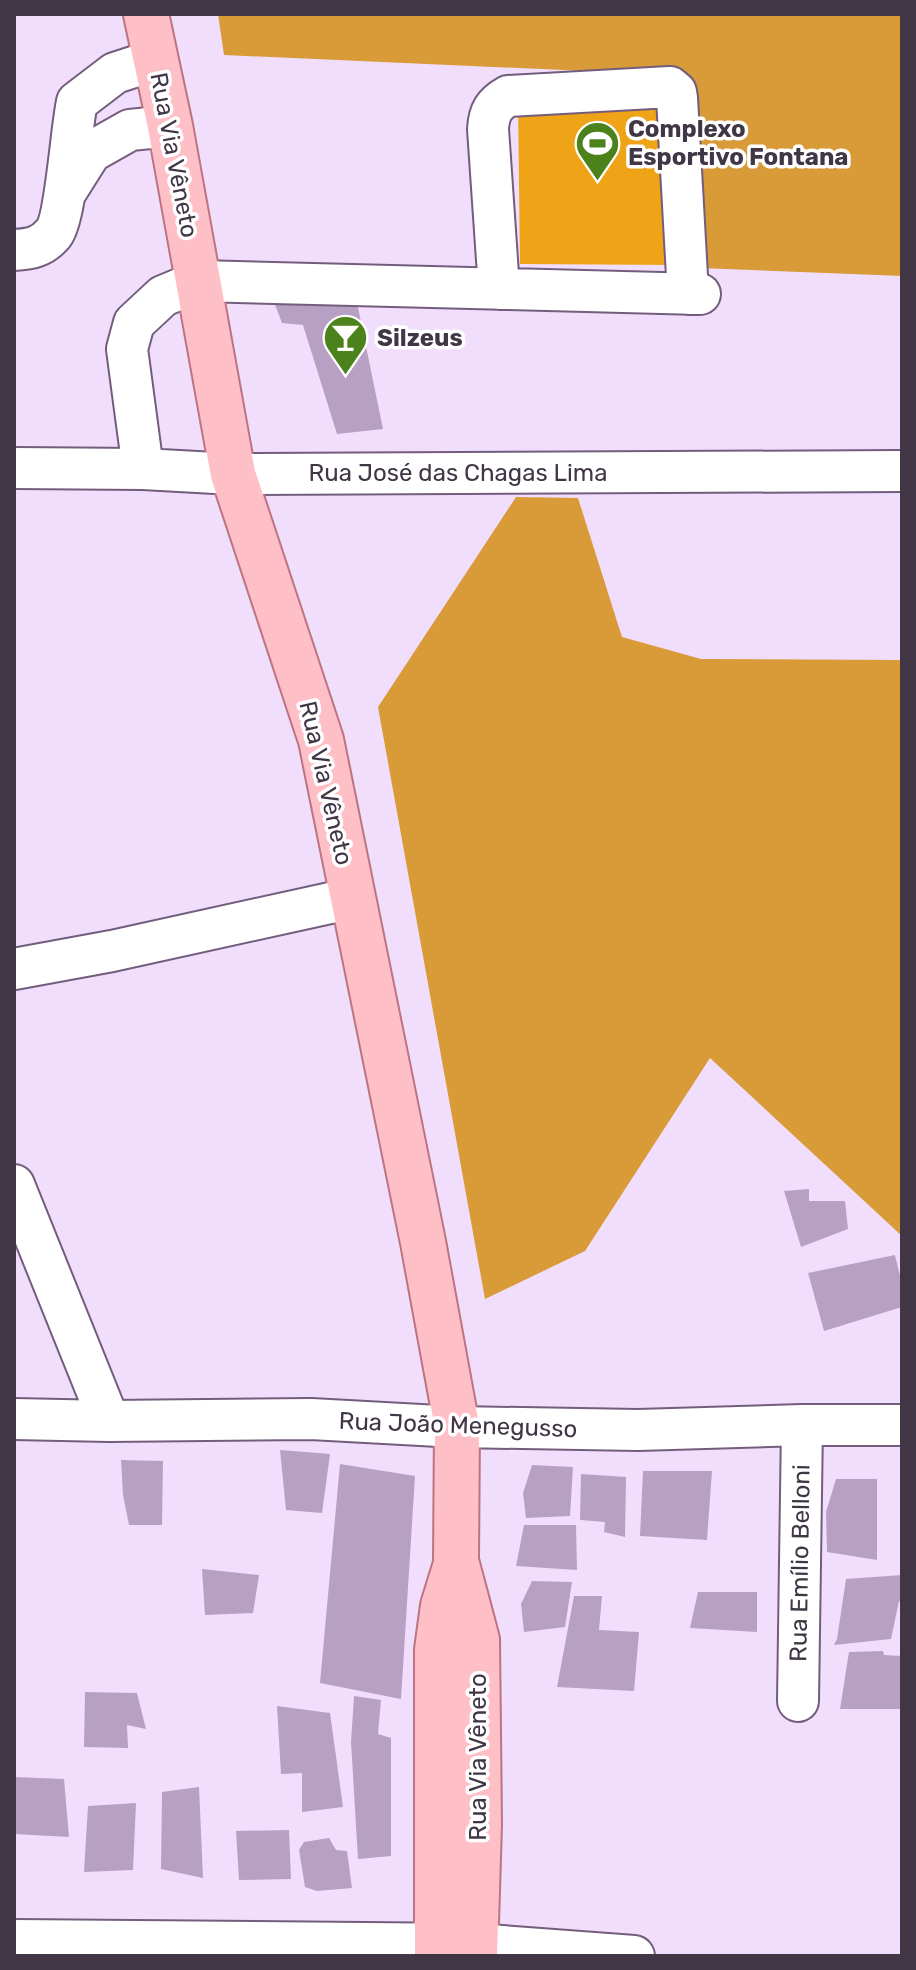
<svg xmlns="http://www.w3.org/2000/svg" width="916" height="1970" viewBox="0 0 916 1970" font-family="Rubik,sans-serif">
<style>
.green{fill:#efa317}
.forest{fill:#d99a38}
.building{fill:#b8a0c4}
.lines{fill:none;stroke-linecap:round;stroke-linejoin:round}
.minor-casing{stroke:#735d7d;stroke-width:44}
.major-casing{stroke:#bc7480;stroke-width:48}
.minor{stroke:#fff;stroke-width:40}
.major{stroke:#fec0c6;stroke-width:44}
.labels{text-anchor:middle;stroke-width:7;stroke-linejoin:round;paint-order:stroke}
.poi-label{font-size:24px;font-weight:bold;fill:#403645;stroke:#fff;text-anchor:start}
.street-label{font-size:24px;fill:#403645;stroke:#fff}
</style>
<rect width="100%" height="100%" fill="#f1defc"/>
<!-- green -->
<path class="green" d="M671,94L678,265L520,264L518,100Z"/>
<!-- forest -->
<path class="forest" d="M218,14H902V276L700,268L675,75L224,55Z
M516,497L578,498L622,637L701,659L902,660V1236L710,1058L585,1251L485,1299L378,707Z"/>
<!-- building -->
<path class="building" d="M355,293L383,429L337,434L303,325L282,323L271,294Z
M809,1189V1201H845L848,1229L801,1247L784,1191Z
M895,1255L902,1284V1307L824,1331L808,1273Z
M280,1450L330,1454L322,1513L286,1510Z
M121,1460L163,1461L162,1525H129L123,1495Z
M340,1464L415,1476L401,1699L320,1683Z
M532,1465L573,1467L570,1516L526,1518L523,1493Z
M643,1471H712L707,1540L640,1536Z
M581,1474L626,1477L625,1537L604,1532L605,1522L580,1520Z
M836,1479H877V1560L827,1552L826,1512Z
M524,1525H576L577,1570L516,1566Z
M202,1569L259,1575L253,1613L205,1615Z
M902,1575V1602L899,1601L891,1639L834,1645L837,1639L846,1579Z
M532,1581L572,1582L565,1627L524,1632L521,1604Z
M698,1592H757V1632L690,1628Z
M574,1596H602L599,1630L639,1632L634,1691L557,1687Z
M883,1651L884,1655L902,1656V1709H840L849,1652Z
M85,1692L137,1693L146,1729L127,1725L128,1748L84,1747Z
M354,1696L381,1700L378,1734L391,1738V1856L358,1859L351,1742Z
M277,1706L330,1713L343,1807L302,1812V1773L281,1774Z
M14,1777L64,1779L69,1837L14,1834Z
M199,1787L203,1878L161,1869L162,1792Z
M136,1803L133,1870L84,1872L88,1806Z
M289,1830L291,1879L239,1880L236,1831Z
M329,1838L336,1850L347,1851L352,1888L317,1891L305,1887L299,1850L304,1842Z"/>
<g class="lines">
<defs>
<path id="minor" d="M67,190L91,152L130,130L170,126
M14,250C31,249 42,247 53,234C66,219 71,128 77,102L115,73L155,60
M499,289L488,129C489,112 494,104 508,96L670,87L676,92L677,98L688,294
M14,468L143,469L233,474L902,471
M143,469L127,349L134,323L163,296L199,281L700,294
M14,969L112,951L353,898
M14,1185L109,1421
M14,1419L109,1421L311,1419L457,1427L638,1430L802,1425H902
M798,1701L802,1425
M14,1940L475,1944L634,1956"/>
<path id="major" d="M146,14L170,126L233,474L321,740L423,1242L457,1427L456,1561L477,1640L479,1824L475,1956
M437,1956V1650L443,1606L456,1564"/>
</defs>
<!-- minor casing -->
<use href="#minor" class="minor-casing"/>
<!-- major casing -->
<use href="#major" class="major-casing"/>
<!-- minor -->
<use href="#minor" class="minor"/>
<!-- major -->
<use href="#major" class="major"/>
</g>
<!-- icons -->
<defs>
<symbol id="stadium-pin" viewBox="-11 -11 22 30"><path d="M0 17L-7.5 6A9.5 9.5 0 1 1 7.5 6Z" fill="#4b821b" stroke="#fff"/><path d="M0-5a6.5 5 0 1 0 0 10a6.5 5 0 1 0 0-10ZM-3.5-1.8h7v3.6h-7Z" fill="#fff"/></symbol>
<symbol id="bar-pin" viewBox="-11 -11 22 30"><path d="M0 17L-7.5 6A9.5 9.5 0 1 1 7.5 6Z" fill="#4b821b" stroke="#fff"/><path d="M-6-5H6L.8 .8V4.5H3.5V6h-7V4.5H-.8V.8Z" fill="#fff"/></symbol>
</defs>
<g fill-rule="evenodd">
<use href="#stadium-pin" x="572" y="118" width="51" height="69"/>
<use href="#bar-pin" x="320" y="312" width="51" height="69"/>
</g>
<g class="labels">
<!-- poi labels -->
<g class="poi-label">
<text x="628" y="137">Complexo<tspan x="628" dy="28">Esportivo Fontana</tspan></text>
<text x="377" y="346">Silzeus</text>
</g>
<!-- street labels -->
<g class="street-label">
<text transform="translate(174 155) rotate(79)" y="8">Rua Via Vêneto</text>
<text x="458" y="481">Rua José das Chagas Lima</text>
<text transform="translate(326 783) rotate(77)" y="8">Rua Via Vêneto</text>
<text transform="translate(458 1425) rotate(2)" y="8">Rua João Menegusso</text>
<text transform="translate(800 1563) rotate(-89)" y="8">Rua Emílio Belloni</text>
<text transform="translate(478 1757) rotate(-90)" y="8">Rua Via Vêneto</text>
</g>
</g>
<!-- border -->
<rect width="916" height="1970" fill="none" stroke="#403645" stroke-width="32"/>
</svg>
